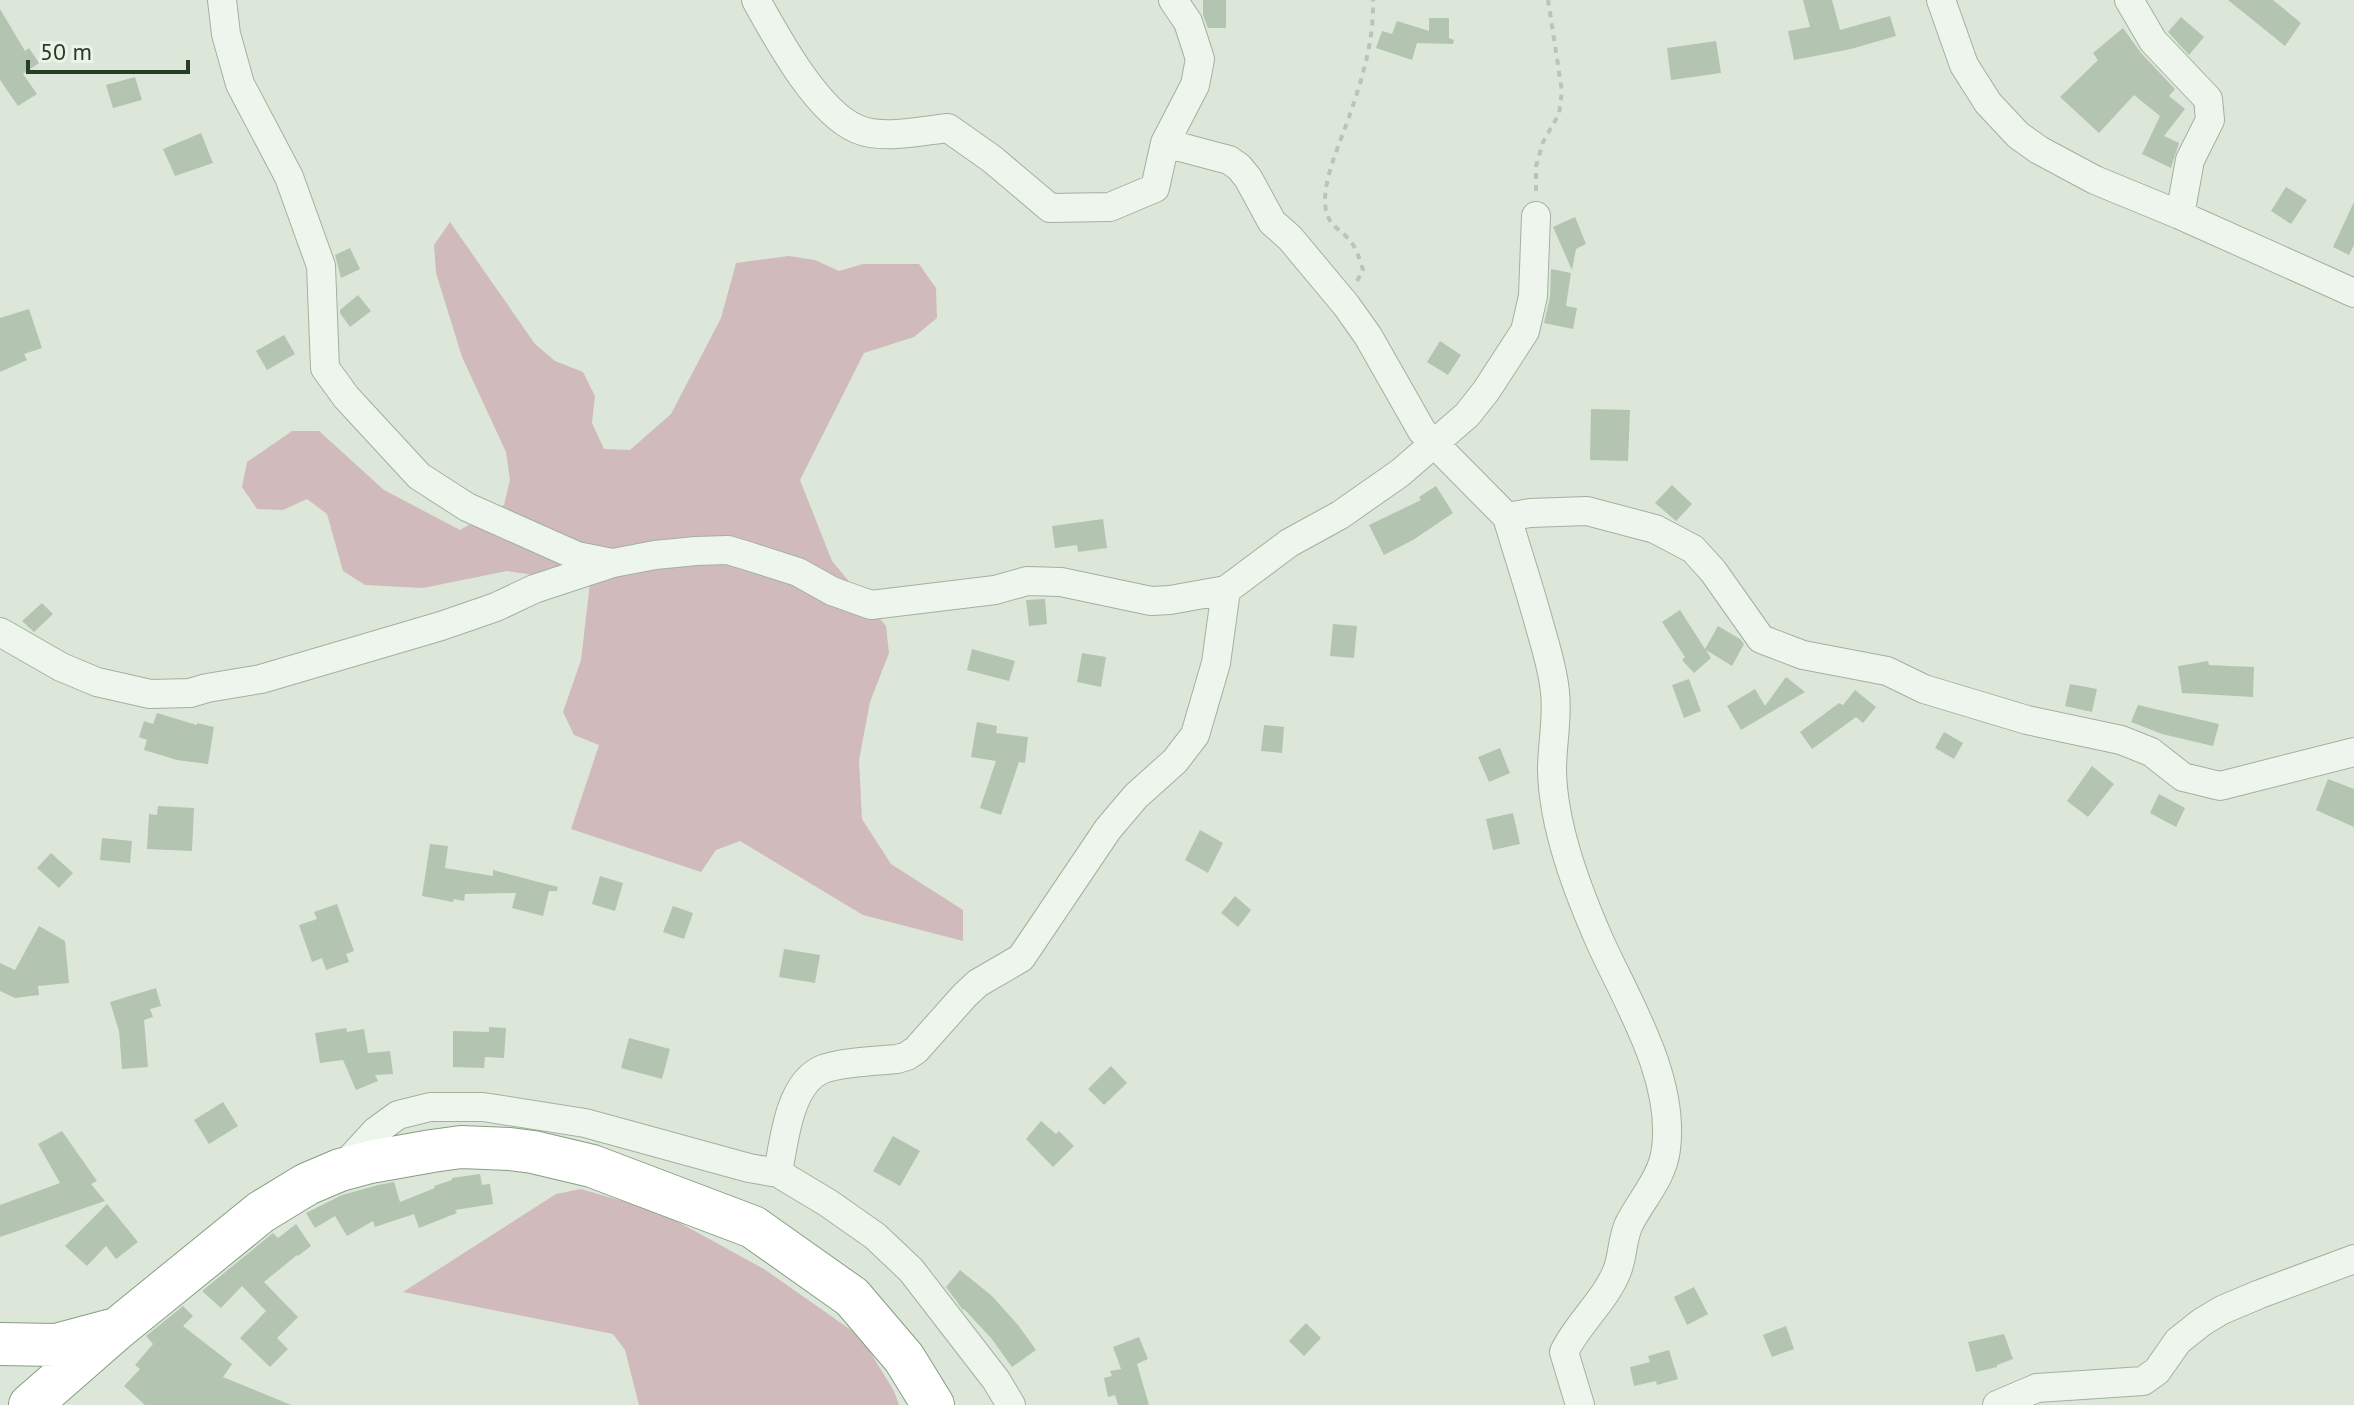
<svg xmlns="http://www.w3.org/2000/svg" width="2354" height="1405" viewBox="0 0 2354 1405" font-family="'PT Sans',sans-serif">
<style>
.green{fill:#d1babb}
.building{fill:#b3c4b1}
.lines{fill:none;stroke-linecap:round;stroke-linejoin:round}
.minor-casing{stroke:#a2b19f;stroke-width:30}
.highway-casing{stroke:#859f80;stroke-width:44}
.path{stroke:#bac5b8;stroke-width:4;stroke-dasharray:6 6;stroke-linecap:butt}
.minor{stroke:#eef5ed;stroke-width:28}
.highway{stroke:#fff;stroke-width:42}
</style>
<rect width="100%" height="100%" fill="#dce7da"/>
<!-- green -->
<path class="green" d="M450,222L535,344L555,361L583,372L595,396L592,423L604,449L630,450L671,414L721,318L736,263L789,256L815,260L839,271L863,264H919L936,288L937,318L914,337L864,353L800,480L832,561L886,626L889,653L870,702L859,760L862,819L891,864L963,910V941L863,915L740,841L716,850L701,872L571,829L599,745L574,735L563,712L581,660L590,583L507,571L423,588L365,585L343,571L327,514L307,499L283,510L257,509L242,487L247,462L292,431H319L384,490L460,530L504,505L510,480L506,452L462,357L436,273L434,245Z
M581,1189L660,1212L764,1269L861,1337L894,1391L899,1405H639L625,1350L613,1334L403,1292L556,1194Z"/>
<!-- building -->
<path class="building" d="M1203,0H1226V28H1208L1203,15Z
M1803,0H1832L1840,30L1890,16L1896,36L1851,49L1794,60L1788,31L1810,27Z
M2228,0H2273L2301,23L2285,46Z
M0,9L25,51L29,48L39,63L23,74L37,94L18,106L0,80Z
M2181,17L2204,37L2189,55L2168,32Z
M1429,18H1449V38L1454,40L1453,44L1417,43L1412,60L1376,48L1382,31L1392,34L1397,21L1429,31Z
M2123,28L2141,53L2175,89L2169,96L2185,109L2164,136L2179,143L2171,168L2142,154L2160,116L2134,95L2099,133L2060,97L2098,60L2093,53Z
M1716,41L1721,73L1671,80L1667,48Z
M135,77L142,100L113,108L106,85Z
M201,133L213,163L175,176L163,149Z
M2286,187L2307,200L2291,224L2271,211Z
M2354,202V245L2349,255L2333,247Z
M1575,217L1586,244L1576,249L1572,270L1553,227Z
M350,248L360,269L341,278L335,255Z
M1551,269L1571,273L1566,306L1577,308L1573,329L1544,323L1550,297Z
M358,295L371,311L350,327L340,313V310Z
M29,309L42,348L24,354L27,360L0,372V318Z
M284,335L295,354L267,370L256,351Z
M1440,341L1461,355L1448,375L1427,362Z
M1591,409L1630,410L1628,461L1590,460Z
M1672,485L1692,504L1676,521L1655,503Z
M1436,486L1453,513L1413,540L1384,555L1369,525L1421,500L1419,497Z
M1103,519L1107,548L1078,552L1077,545L1055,548L1052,526Z
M1045,599L1047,624L1029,626L1026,600Z
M42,603L53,614L34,632L22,621Z
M1680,610L1705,649L1718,626L1740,639L1744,644L1732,666L1706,650L1711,658L1694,673L1682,660L1685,657L1662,622Z
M1333,624L1357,626L1354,658L1330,656Z
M972,649L1015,661L1009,681L967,670Z
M1082,653L1106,657L1101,687L1077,682Z
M2208,661L2209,665L2254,667L2253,697L2182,693L2178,666Z
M1786,677L1805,692L1741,730L1727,706L1755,689L1765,706Z
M1689,679L1701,711L1684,718L1672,685Z
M2070,684L2097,689L2092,712L2065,706Z
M1855,690L1876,707L1863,723L1856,717L1812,749L1800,732L1839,703L1843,705Z
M2138,705L2219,724L2213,746L2162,734L2131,722Z
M157,713L197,725V723L214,727L208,764L177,760L144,750L147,740L139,737L144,721L153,724Z
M977,722L997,726L996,733L1028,737L1025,763L1019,762L1001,815L980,808L996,761L971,757Z
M1264,725L1284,727L1282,753L1261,751Z
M1944,732L1963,743L1954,759L1935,748Z
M1500,748L1510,773L1489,782L1478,757Z
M2092,766L2114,784L2088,817L2067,801Z
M2328,779L2354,789V827L2316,810Z
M2159,794L2185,808L2176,827L2150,813Z
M158,806L194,808L192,851L147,849L149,814L157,815Z
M1513,813L1520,844L1493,850L1486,819Z
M1200,830L1223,843L1208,873L1185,860Z
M102,838L132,841L130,863L100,860Z
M430,844L448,846L445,868L493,876V870L558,887L557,891H549L543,916L512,908L516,893L465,894L464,901L454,899L453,902L422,896Z
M51,853L73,873L59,888L37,868Z
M600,876L623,883L615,911L592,904Z
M1235,896L1251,910L1238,927L1221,913Z
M337,904L354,951L346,954L349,962L326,970L322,958L312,962L299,925L317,919L314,912Z
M673,906L693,913L684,939L663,932Z
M39,926L65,941L69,983L38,986L39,995L15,998L0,991V963L15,970Z
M784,949L820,955L815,983L779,977Z
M156,988L161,1006L150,1009L153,1017L144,1020L148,1067L122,1069L119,1031L110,1002Z
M489,1027L506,1028L504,1058L485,1057L484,1068L453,1067V1031L489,1032Z
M346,1028L347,1032L364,1029L368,1053L390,1051L393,1074L375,1075L378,1081L356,1090L343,1060L320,1063L315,1033Z
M629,1038L670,1049L662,1079L621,1068Z
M1111,1066L1127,1083L1104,1105L1088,1089Z
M223,1102L238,1126L209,1144L194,1120Z
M1041,1121L1056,1134L1059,1131L1074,1146L1053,1167L1026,1139Z
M62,1131L97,1181L91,1184L105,1201L0,1237V1205L60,1183L38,1144Z
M893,1136L920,1151L900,1186L873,1171Z
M480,1174L482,1185L490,1184L493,1204L455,1210L457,1213L419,1228L414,1214L375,1227L373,1221L347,1236L335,1216L315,1228L306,1213L342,1195L378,1185L394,1182L400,1202L435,1188L434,1186L452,1180V1178Z
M107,1204L138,1242L116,1259L106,1246L87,1266L65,1246Z
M296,1224L311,1246L298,1256L297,1255L264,1282L298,1317L277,1338L288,1349L270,1367L240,1338L266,1311L242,1286L221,1308L202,1291L273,1233L278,1238Z
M960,1270L992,1296L1018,1325L1036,1350L1012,1367L991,1338L964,1309L963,1310L946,1287Z
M1694,1287L1708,1314L1687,1325L1674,1297Z
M183,1306L193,1316L183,1326L232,1364L223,1377L291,1405H145L124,1386L140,1369L135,1365L153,1344L146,1336Z
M1306,1323L1321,1338L1304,1356L1289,1341Z
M1786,1326L1794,1349L1772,1357L1763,1335Z
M2004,1334L2013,1359L1997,1365V1367L1976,1372L1968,1342Z
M1139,1337L1148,1359L1137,1364L1149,1405H1118L1115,1395L1108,1397L1104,1378L1112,1376L1110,1371L1121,1369L1113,1347Z
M1669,1350L1678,1379L1657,1385L1656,1381L1634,1386L1630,1367L1650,1362L1648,1356Z"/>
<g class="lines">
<defs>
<path id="minor" d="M222,0L226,34L240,84L289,177L321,266L325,368L346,397L419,476L467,507L577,556L612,563
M756,0C777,38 817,112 857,129C882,140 921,131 948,128L992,159L1050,208L1110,207L1155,188L1165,143L1195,85L1200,59L1188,22L1173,0
M1941,0L1964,65L1988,103L2018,135L2039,150L2095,180L2180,215L2354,293
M2129,0L2153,41L2208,99L2210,120L2190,160L2180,215
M1165,143L1229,160L1239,167L1248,178L1272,222L1290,238L1346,305L1368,336L1422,431L1507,517L1530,513L1587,511L1655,529L1693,549L1713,571L1761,639L1803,655L1887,671L1924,689L2027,720L2121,740L2151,752L2183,777L2220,786L2354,752
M1507,517C1518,554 1530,590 1540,627C1546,648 1553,670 1555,692C1558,718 1552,744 1552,770C1553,827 1578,892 1601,944C1629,1005 1675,1079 1666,1149C1663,1177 1641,1200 1629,1224C1622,1239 1623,1256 1617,1271C1605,1301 1578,1323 1564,1352L1580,1405
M0,632L61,667L97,682L150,694L190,693L207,688L261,679L441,626L496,607L534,589L613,563L655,555L696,551L728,550L748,556L798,572L832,591L871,605L995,590L1027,581L1061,582L1151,601L1170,600L1226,590L1289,543L1340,515L1400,473L1467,415L1486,391L1525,331L1533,296L1536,216
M341,1169L376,1131L398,1115L430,1107H483L585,1123L749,1168L778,1173L828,1203L875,1236L911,1270L996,1380L1011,1405
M778,1173C784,1141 789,1083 823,1069C842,1062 876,1061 897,1059L907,1056L916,1050L965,995L978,983L1021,958L1108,829L1136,796L1175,761L1195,735L1216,663L1226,590
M1997,1405L2037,1388L2143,1381L2157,1371L2178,1341L2202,1322L2222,1310L2260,1294L2354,1259"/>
<path id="highway" d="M0,1344L56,1345L112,1330
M30,1405L117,1329L261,1212L307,1184L340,1170L370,1162L432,1151L461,1147L510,1149L533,1152L592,1166L753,1227L852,1297L904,1358L933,1405"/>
</defs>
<!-- minor casing -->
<use href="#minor" class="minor-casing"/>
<!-- highway casing -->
<use href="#highway" class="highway-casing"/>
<!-- path -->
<path class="path" d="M1536,191V166L1543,142L1559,114L1562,91L1548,0
M1357,281L1363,270C1360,261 1357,249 1351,242C1344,232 1330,226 1327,214C1318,188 1342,139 1350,114C1363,77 1374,39 1373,0"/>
<!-- minor -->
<use href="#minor" class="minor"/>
<!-- highway -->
<use href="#highway" class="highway"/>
</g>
<!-- scale -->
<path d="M28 60v12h160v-12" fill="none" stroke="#263e23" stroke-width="4"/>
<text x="40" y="60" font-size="24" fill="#263e23" stroke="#ebf4e9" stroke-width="6" paint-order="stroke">50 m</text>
</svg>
